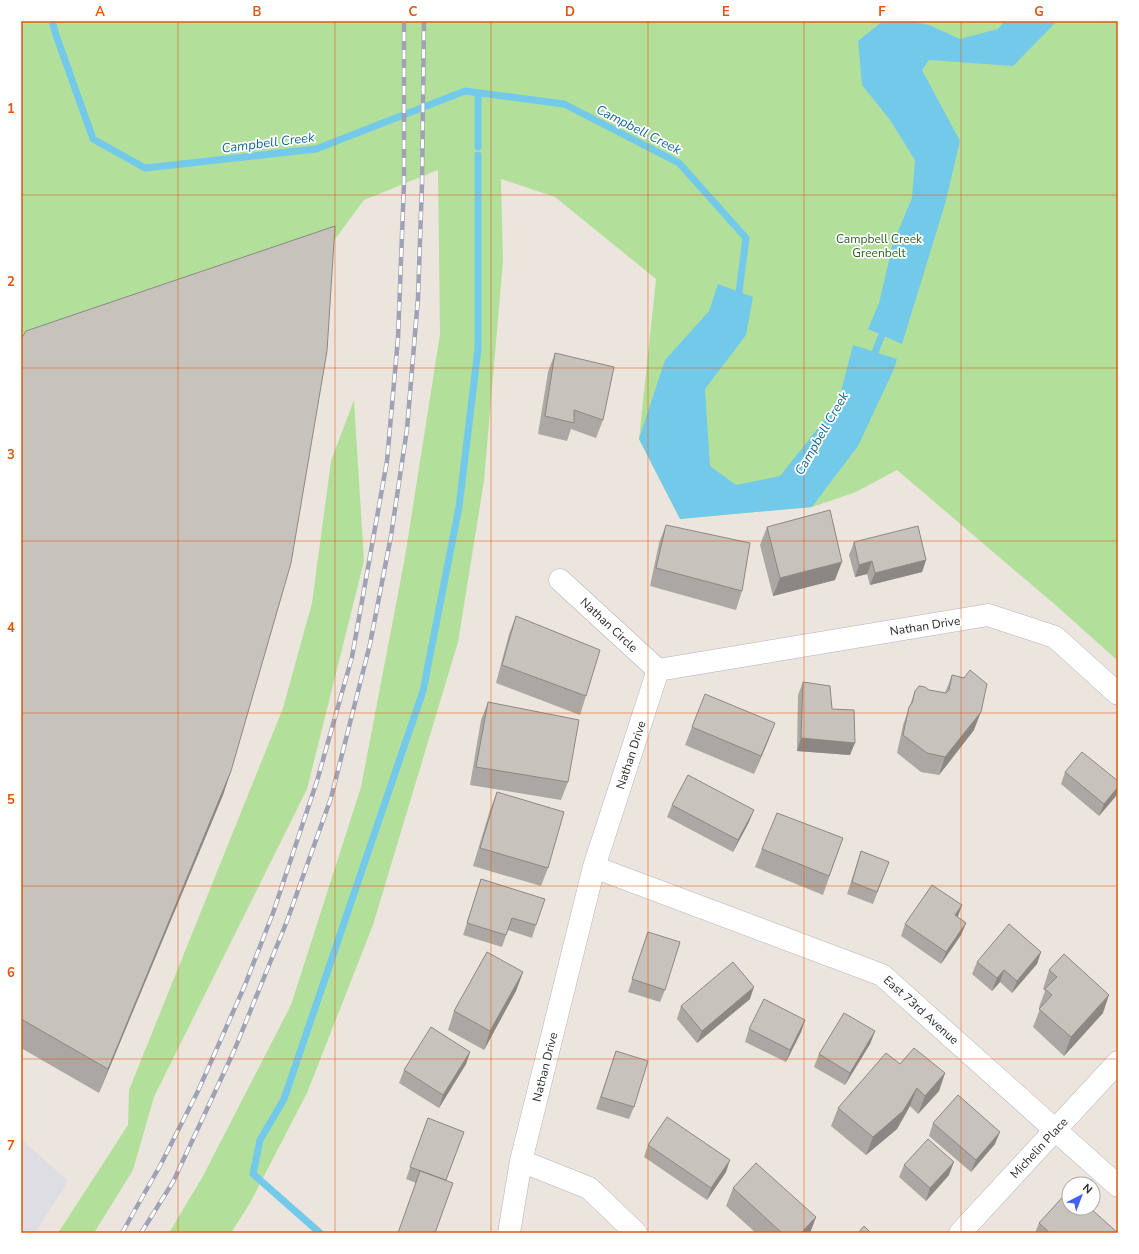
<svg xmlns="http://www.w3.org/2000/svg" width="1139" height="1254" viewBox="0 0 1139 1254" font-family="'Nunito Sans',sans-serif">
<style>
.industrial{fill:#dfdde4}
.green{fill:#b2e09b}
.water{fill:#73c9ea}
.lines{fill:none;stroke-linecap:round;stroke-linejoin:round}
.stream{stroke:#73c9ea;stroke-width:7}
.minor-casing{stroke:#b0b3bd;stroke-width:23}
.minor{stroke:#fff;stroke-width:22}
.rail-casing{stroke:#9fa2b4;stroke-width:4.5}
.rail{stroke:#fff;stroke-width:3;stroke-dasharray:9;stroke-linecap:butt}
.wall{fill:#aba7a2}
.shaded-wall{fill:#8b8884}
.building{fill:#c7c2bc;stroke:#8b8884}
.grid{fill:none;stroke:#de570e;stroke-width:1;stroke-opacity:0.55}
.labels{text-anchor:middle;stroke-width:3.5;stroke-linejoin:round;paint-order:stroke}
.park-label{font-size:12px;fill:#2b651c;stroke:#fff}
.street-label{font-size:12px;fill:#2a2a2a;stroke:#fff}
.water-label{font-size:13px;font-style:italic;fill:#126796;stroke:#fff}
.neatline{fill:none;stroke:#de570e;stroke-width:1.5}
.grid-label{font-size:13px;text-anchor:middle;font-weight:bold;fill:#de570e}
</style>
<rect width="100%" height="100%" fill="#ece5dd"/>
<!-- industrial -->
<path class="industrial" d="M21,1139L68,1181L35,1233H21Z"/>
<!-- green -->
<path class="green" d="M21,21H1118V661L1060,609L897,470L856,492L812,507L680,519L639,439L656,279L555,197L501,179L503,261L484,481L458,642L373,925L307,1093L250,1203L231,1233H169L203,1176L291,1005L361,787L405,557L440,334L438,170L364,200L327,250L21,354Z
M354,400L364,561L307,789L154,1097L133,1170L94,1233H58L128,1125L129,1090L283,708L312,603L331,461Z"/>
<!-- water -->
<path class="water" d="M883,21H908L929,25L960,39L998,29L1005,21H1057L1013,66L929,60L922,70L960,141L945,204L902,344L868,329L879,303L893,243L912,198L915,160L890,120L862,85L858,41Z
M718,284L753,297L746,335L705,389L710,466L736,485L780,476L838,403L853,345L897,359L894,369L858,446L812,507L680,519L639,439L665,360L709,311Z"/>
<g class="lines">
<!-- stream -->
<path class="stream" d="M52,21L56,35L93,139L145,168L316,149L465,91L564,104L679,163L746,238L738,300
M478,93V147
M872,360L885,327
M320,1233L253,1174L260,1140L284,1099L423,691L459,507L478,349V155"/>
<defs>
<path id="minor" d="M560,580L658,670
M658,670L988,615L1055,637L1118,694
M594,867L882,975L1118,1186
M521,1161L589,1188L636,1233
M509,1233L521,1161L594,867L658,670
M960,1233L1118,1062"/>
</defs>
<!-- minor casing -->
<use href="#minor" class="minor-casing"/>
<!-- minor -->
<use href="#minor" class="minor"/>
<defs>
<path id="rail" d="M122,1233L161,1164L198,1091L245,985L273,913L317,781L352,657L387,461L398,338L404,183V21
M141,1233L173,1182L234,1051L287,921L331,798L370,644L391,536L407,429L418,298L422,184L424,21"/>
</defs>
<!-- rail casing -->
<use href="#rail" class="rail-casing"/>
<!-- rail -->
<use href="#rail" class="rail"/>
</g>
<!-- wall -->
<path class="wall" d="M21,339L231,771L223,795L99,1093L21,1048Z
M555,353L603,420L596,438L571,429L567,441L538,434L548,372Z
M666,525L742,591L736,610L650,586L659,543Z
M767,527L835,580L773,596L760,545Z
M854,542L926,560L922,572L870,585L867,574L855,577L849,555Z
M516,616L586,696L580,715L496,683L509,634Z
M952,675L974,730L939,775L921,772L897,753L903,725L915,691L929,690L945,693Z
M803,682L832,709L850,755L797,751L798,695Z
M488,702L568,782L561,800L470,785L481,720Z
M775,723L768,741L754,774L685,745L692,727Z
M1065,772L1118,781V791L1116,796L1099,816L1061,784Z
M497,792L548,868L541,886L473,866L490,810Z
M672,805L749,822L733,852L667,817Z
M843,838L823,895L755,867L762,849Z
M861,851L889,862L873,904L847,894L857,863Z
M481,879L536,925L532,938L508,930L502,947L463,935Z
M962,905L958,917L966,923L961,935L941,964L901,936L905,924Z
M648,932L665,990L660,1002L628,992Z
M1041,952L1037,964L1012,993L1000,982L992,991L972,974L977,962Z
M1049,970L1103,1013L1064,1056L1033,1027L1040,1009L1039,1007L1045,991L1043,989Z
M523,972L516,991L484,1050L448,1030L454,1011Z
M750,999L697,1043L677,1019L681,1006Z
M805,1020L801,1032L786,1062L745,1042L749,1029Z
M875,1031L870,1044L845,1085L814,1067L819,1054Z
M616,1051L634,1107L629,1119L596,1109Z
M470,1052L466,1064L439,1108L399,1083L404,1070Z
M900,1064L945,1073L939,1091L918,1114L910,1106L897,1129L866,1155L831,1126L838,1108Z
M428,1118L464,1132L398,1233L416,1183L406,1179Z
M933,1123L995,1144L971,1172L929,1136Z
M648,1145L726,1172L707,1200L644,1157Z
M904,1165L949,1175L926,1201L899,1177Z
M733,1188L816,1217L810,1233H756L726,1206Z
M1039,1223L1118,1233H1035Z"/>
<!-- shaded-wall -->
<path class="shaded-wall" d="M926,560L922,572L870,585L875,573Z
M872,561L867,574L855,577L859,565Z
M842,562L835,580L773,596L780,578Z
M981,712L974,730L939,775L945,757Z
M775,723L768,741L754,774L761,756Z
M801,738L855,743L850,755L797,751Z
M231,771L223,795L99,1093L108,1069Z
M1118,787V791L1116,796L1099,816L1104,804Z
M754,810L749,822L733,852L738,840Z
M962,905L957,918L955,915Z
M966,923L961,935L941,964L946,952Z
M1041,952L1037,964L1012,993L1017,981Z
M1004,970L1000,982L992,991L997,978Z
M523,972L516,991L484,1050L490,1031Z
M754,987L750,999L697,1043L702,1031Z
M1109,995L1103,1013L1064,1056L1071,1037Z
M805,1020L801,1032L786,1062L790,1050Z
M875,1031L870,1044L845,1085L850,1073Z
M470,1052L466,1064L439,1108L443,1095Z
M945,1073L939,1091L918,1114L925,1096Z
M917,1088L910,1106L897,1129L866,1155L873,1137Z
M1000,1132L995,1144L971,1172L976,1160Z
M730,1160L726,1172L707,1200L711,1188Z
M954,1162L949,1175L926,1201L930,1188Z
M816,1217L810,1233H801Z"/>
<!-- building -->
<path class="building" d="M335,226L327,351L291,563L231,771L108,1069L21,1019V339L26,331Z
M555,353L614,367L603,420L574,410V423L545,416Z
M830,510L842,562L780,578L767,527Z
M666,525L750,543L742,591L656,568Z
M918,526L926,560L875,573L872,561L859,565L854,542Z
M516,616L600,650L586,696L502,665Z
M970,670L987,684L981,712L945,757L927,753L903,735L909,707L912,703L915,691L919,686L925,687L929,690L946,693L949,690L952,675L964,678Z
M803,682L830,686L832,709L854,710L855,743L801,738Z
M705,694L775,723L761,756L692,727Z
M488,702L579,720L568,782L476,767Z
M1082,752L1118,781V787L1104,804L1065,772Z
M688,775L754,810L738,840L672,805Z
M497,792L564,812L548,868L480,848Z
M777,813L843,838L829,876L762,849Z
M861,851L889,862L877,892L852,882Z
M481,879L545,899L536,925L512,918L506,935L467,923Z
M932,885L962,905L955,915L966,923L946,952L905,924Z
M1009,924L1041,952L1017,981L1004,970L997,978L977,962Z
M648,932L680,942L665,990L632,979Z
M487,952L523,972L490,1031L454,1011Z
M1064,954L1109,995L1071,1037L1039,1009L1052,995L1045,989L1057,977L1049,970Z
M733,962L754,987L702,1031L681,1006Z
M764,999L805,1020L790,1050L749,1029Z
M844,1013L875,1031L850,1073L819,1054Z
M431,1027L470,1052L443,1095L404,1070Z
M914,1048L945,1073L925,1096L917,1088L903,1111L873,1137L838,1108L886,1053L900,1064Z
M616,1051L648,1061L634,1107L601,1097Z
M958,1095L1000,1132L976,1160L933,1123Z
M667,1117L730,1160L711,1188L648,1145Z
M428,1118L464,1132L446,1180L410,1167Z
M928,1139L954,1162L930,1188L904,1165Z
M756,1163L816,1217L801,1233H782L733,1188Z
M420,1171L453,1183L435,1233H398Z
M1069,1190V1208H1090L1118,1233H1050L1039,1223Z
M864,1226L871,1233H858Z"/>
<!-- grid -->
<path class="grid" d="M178,21V1233M335,21V1233M491,21V1233M648,21V1233M804,21V1233M961,21V1233M21,195H1118M21,368H1118M21,541H1118M21,713H1118M21,886H1118M21,1059H1118"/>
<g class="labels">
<!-- park labels -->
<g class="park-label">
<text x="879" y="243">Campbell Creek<tspan x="879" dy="14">Greenbelt</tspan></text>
</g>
<!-- street labels -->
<g class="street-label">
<text transform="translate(609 625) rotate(43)" y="4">Nathan Circle</text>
<text transform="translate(925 626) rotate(-9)" y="4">Nathan Drive</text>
<text transform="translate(631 755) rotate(-72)" y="4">Nathan Drive</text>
<text transform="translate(921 1010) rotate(42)" y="4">East 73rd Avenue</text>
<text transform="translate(545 1067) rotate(-76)" y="4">Nathan Drive</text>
<text transform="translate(1039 1148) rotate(-47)" y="4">Michelin Place</text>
</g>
<!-- water labels -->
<g class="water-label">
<text transform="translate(639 129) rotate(27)" y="5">Campbell Creek</text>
<text transform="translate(268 142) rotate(-7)" y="5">Campbell Creek</text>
<text transform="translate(821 433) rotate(-60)" y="5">Campbell Creek</text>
</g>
</g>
<!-- border -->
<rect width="1139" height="1254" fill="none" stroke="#ffffff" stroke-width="44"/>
<!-- north arrow -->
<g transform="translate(1081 1196) rotate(42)"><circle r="19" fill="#ffffff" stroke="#aaaaaa"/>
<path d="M0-3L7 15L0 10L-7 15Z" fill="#4261f3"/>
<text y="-6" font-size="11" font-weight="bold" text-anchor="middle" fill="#2a2a2a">N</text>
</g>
<rect x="22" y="22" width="1095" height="1210" class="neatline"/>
<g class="grid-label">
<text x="100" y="16">A</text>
<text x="257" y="16">B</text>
<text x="413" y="16">C</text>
<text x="570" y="16">D</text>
<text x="726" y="16">E</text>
<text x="882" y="16">F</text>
<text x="1039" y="16">G</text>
<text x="11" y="113">1</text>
<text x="11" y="286">2</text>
<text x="11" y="459">3</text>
<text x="11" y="632">4</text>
<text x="11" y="804">5</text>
<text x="11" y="977">6</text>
<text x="11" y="1150">7</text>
</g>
</svg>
